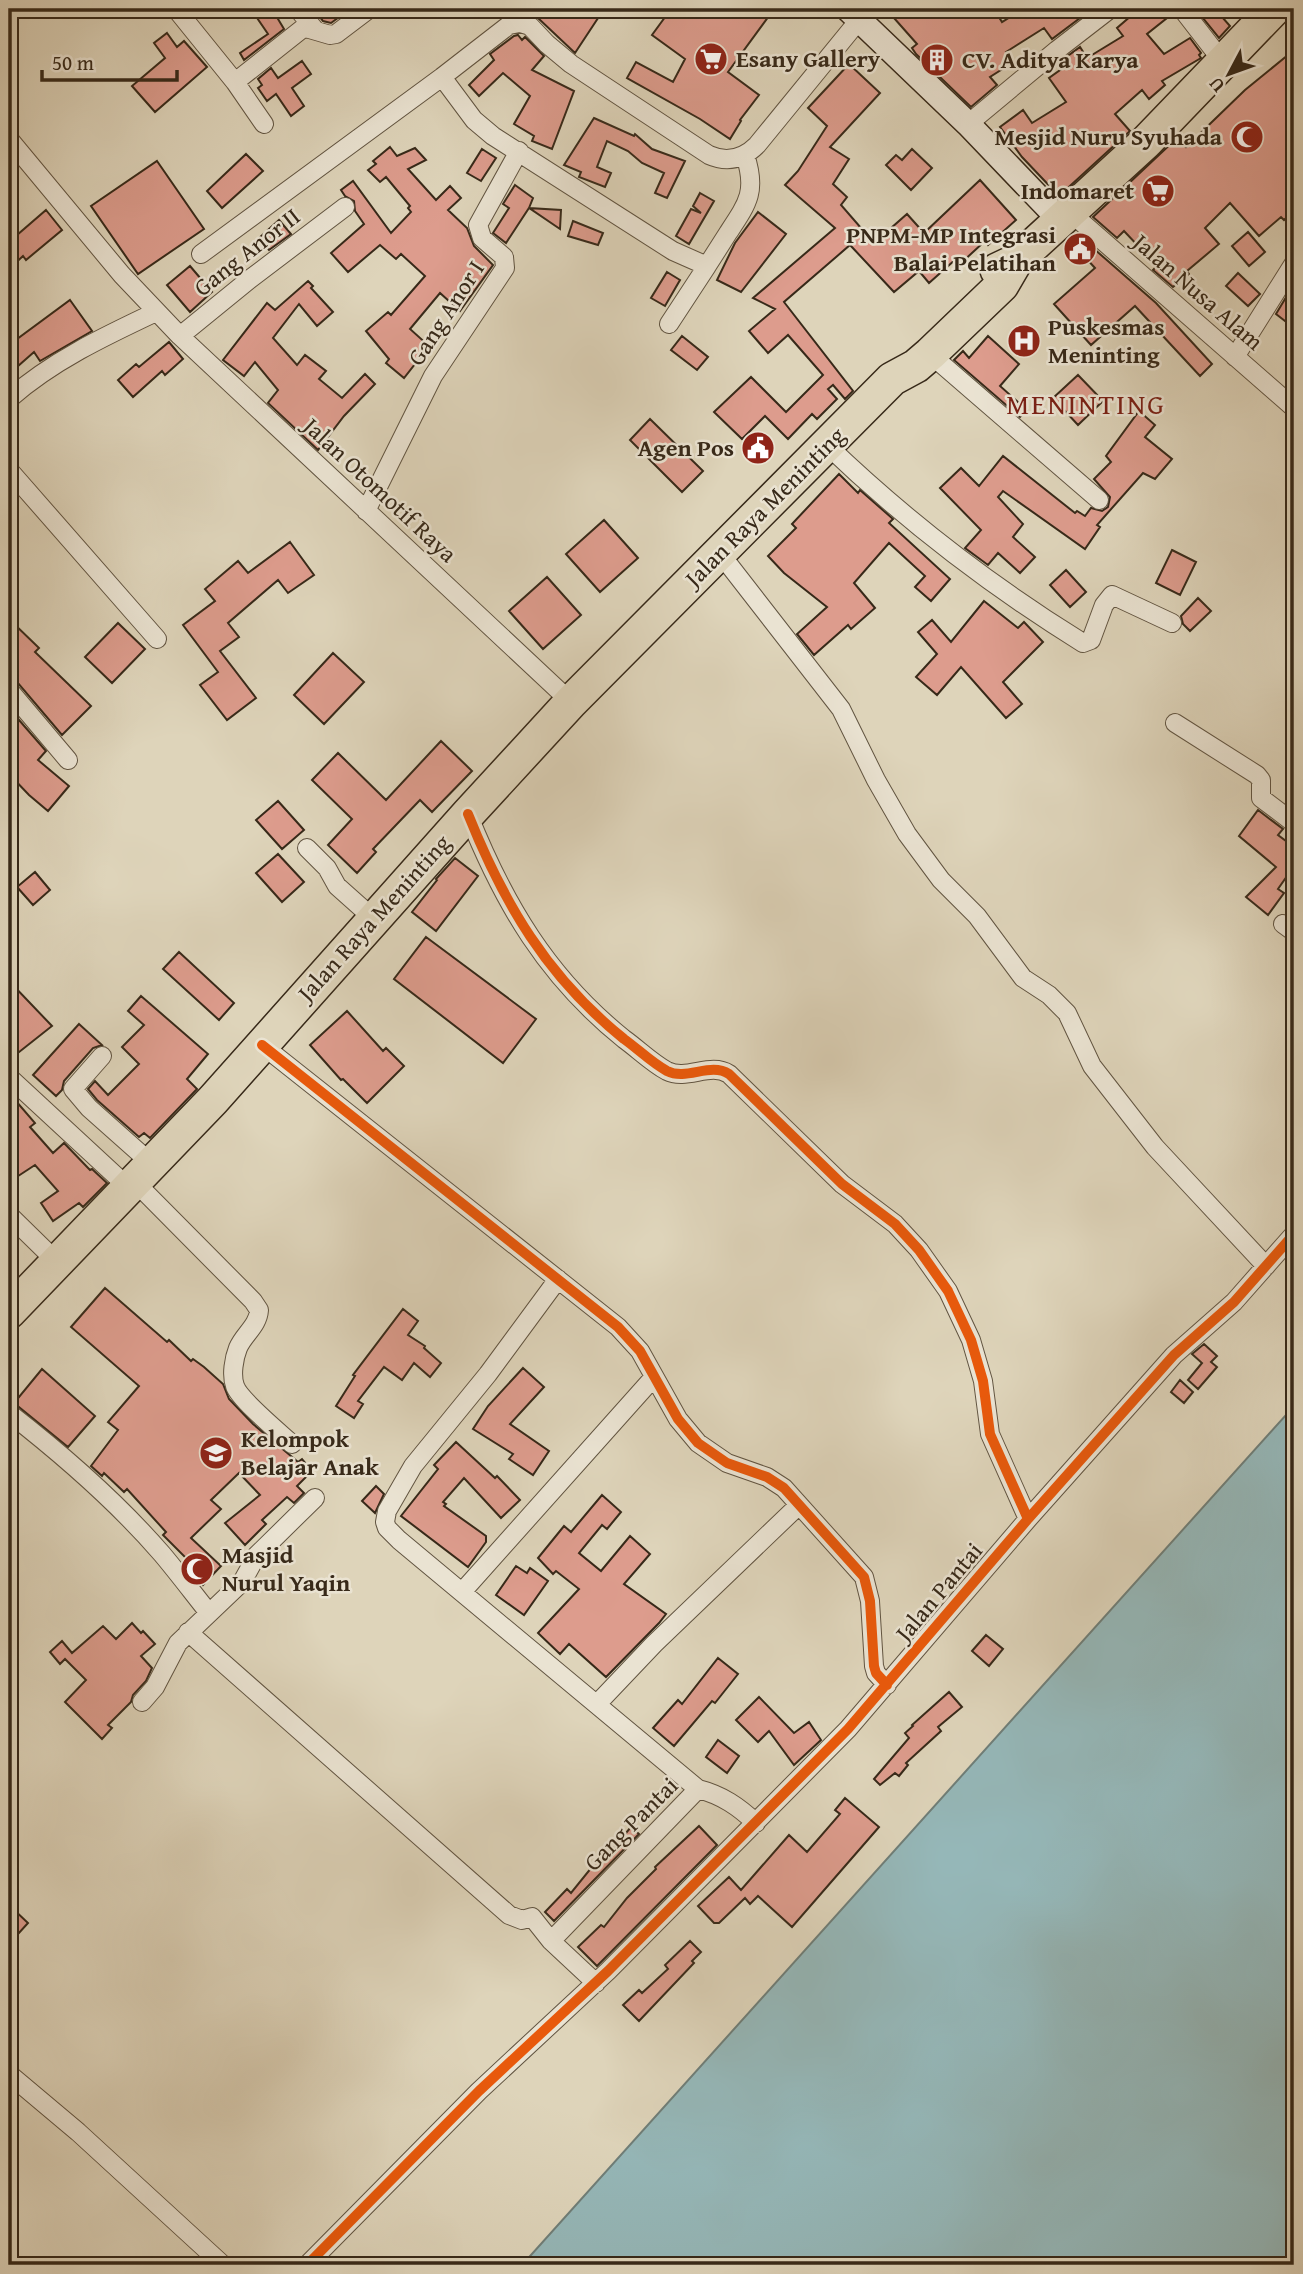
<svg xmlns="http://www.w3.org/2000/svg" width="1303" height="2274" viewBox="0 0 1303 2274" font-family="'Gentium Book Plus',serif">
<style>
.water{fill:#95b7b8;stroke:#6f7e78;stroke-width:2}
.building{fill:#dd9c8d;stroke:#372919;stroke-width:2}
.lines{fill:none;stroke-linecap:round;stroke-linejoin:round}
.street-casing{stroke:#615441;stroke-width:20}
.secondary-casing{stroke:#372919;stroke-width:27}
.highway-casing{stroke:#372919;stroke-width:36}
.street{stroke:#eae3d2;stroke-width:18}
.secondary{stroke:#eae3d2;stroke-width:24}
.highway{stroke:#ded4ba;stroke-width:33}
.cycleway-casing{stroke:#eae3d2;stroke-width:15}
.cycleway{stroke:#e8590c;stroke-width:10}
.labels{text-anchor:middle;stroke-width:5;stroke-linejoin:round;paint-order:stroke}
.poi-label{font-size:24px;font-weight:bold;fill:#372919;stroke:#eae3d2;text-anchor:start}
.street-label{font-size:24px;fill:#372919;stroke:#eae3d2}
.quarter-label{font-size:28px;letter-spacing:2px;fill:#7a1f14;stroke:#eae3d2}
</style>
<rect width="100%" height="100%" fill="#ded4ba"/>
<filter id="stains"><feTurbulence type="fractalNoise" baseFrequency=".00286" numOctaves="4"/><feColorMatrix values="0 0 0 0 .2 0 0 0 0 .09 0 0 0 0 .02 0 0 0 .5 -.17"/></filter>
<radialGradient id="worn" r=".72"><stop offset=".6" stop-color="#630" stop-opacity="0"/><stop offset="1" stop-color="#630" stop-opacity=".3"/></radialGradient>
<!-- water -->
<path class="water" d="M1294,1406V2265H522Z"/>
<!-- building -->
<path class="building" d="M251,9H272L284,29L244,60L240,53L268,34Z
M314,9H350L331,23L323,21Z
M549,9H604L575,53L539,19Z
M671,9H774L728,72L759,95L740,120L741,121L730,139L700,119L627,78L636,62L673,82L685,59L652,35Z
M886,9H994L1002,22L1023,9H1092L1052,39L1044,28L1006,52L1012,63L990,77L997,85L971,107L916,54L912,48L917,44Z
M1139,9H1171L1172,14L1147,34L1164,54L1190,38L1201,53L1199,55L1201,58L1162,81L1165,85L1149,99L1142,90L1115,114L1130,131L1059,196L1022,157L1000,127L1023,110L1032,123L1066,102L1049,78L1067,65L1065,58L1080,47L1087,58L1123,36L1117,28Z
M1212,9H1215L1230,26L1219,38L1202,17Z
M167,33L177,47L184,41L207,67L155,112L132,86L165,58L154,43Z
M518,35L522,40L525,37L544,56L532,70L574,91L552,149L532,141L534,136L514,124L530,96L503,73L479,96L469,85L494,60L490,54L514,36Z
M1294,50V211L1284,220L1281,217L1259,236L1230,203L1205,228L1219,244L1187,271L1189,274L1173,287L1153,270L1157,266L1124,231L1117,238L1093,217L1177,138L1186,147L1245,90Z
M302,61L311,74L292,88L304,106L291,116L276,94L267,101L258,88L262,85L258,79L271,68L278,78Z
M849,64L880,93L830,147L849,159L833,184L847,197L841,205L874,243L907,214L924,233L980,180L1016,220L988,245L985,241L960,264L956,259L929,283L919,271L894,292L850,245L784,302L853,391L845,399L833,385L828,389L837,399L817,419L812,414L788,439L765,416L742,439L714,412L751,377L786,412L823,375L788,335L768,353L749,331L775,309L753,298L835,228L785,185L798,171L827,126L808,108Z
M594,118L634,136L635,134L652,149L685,161L667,198L655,193L664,173L642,163L628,151L607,141L597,167L611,173L605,187L579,177L581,172L564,165Z
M390,147L397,156L415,148L426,160L408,169L436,200L450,186L461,198L448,210L467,228L474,246L493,265L460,311L440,293L410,329L429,346L404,378L386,363L389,359L366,331L388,312L391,315L425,276L401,254L396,259L380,245L348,272L331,253L364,224L355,211L354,201L345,196L341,190L353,181L391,233L411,212L408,208L410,206L386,177L380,182L368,170L376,164L373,161Z
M482,149L496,158L481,181L467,173Z
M912,149L932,168L911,190L886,165L896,155L902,160Z
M246,154L263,171L222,208L207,191Z
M157,161L204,229L138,274L91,206Z
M515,185L533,198L529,208L561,210L560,229L529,208L506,243L493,233L509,208L503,204Z
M700,193L714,201L689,244L676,236L691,209L701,213L693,206Z
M46,210L62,230L26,260L23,256L9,269V242Z
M758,212L786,234L741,292L717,280L735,243Z
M279,220L291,234L269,250L259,238Z
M573,221L603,233L598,245L568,236Z
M1248,232L1265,252L1249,266L1232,246Z
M1093,248L1156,303L1212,364L1200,376L1135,306L1091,345L1054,304L1095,268L1084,256Z
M190,266L212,292L190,312L167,285Z
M667,272L680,280L665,306L651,298Z
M1238,273L1260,294L1248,306L1226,286Z
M308,281L313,286L311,288L333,312L317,326L299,304L273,338L297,365L305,355L326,371L319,379L342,398L365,374L375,384L344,416L318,450L268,403L278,390L255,362L244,376L223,360L267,303L275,310Z
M1294,284V328L1276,314Z
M70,300L92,331L40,361L34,352L9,374V345Z
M682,336L708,357L697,370L671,350Z
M988,336L1019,364L1000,386L1027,410L1020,417L954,360L963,351L969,358Z
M169,342L183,359L165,375L162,371L133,397L118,380L136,364L139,367Z
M1078,375L1103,401L1078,425L1053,398Z
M1139,411L1155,425L1145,437L1172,459L1155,479L1143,473L1097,525L1100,527L1085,549L1003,491L998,497L1023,524L1013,537L1035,557L1020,573L998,553L988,565L965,548L981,530L940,488L961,468L979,486L1003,456L1075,513L1077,511L1085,516L1091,508L1102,511L1108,507L1110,497L1094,479L1111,462L1106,456Z
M650,419L703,471L682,492L630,440Z
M839,474L858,493L860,490L893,519L889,523L950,579L931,601L915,587L925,576L889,543L854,583L875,608L851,629L848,625L814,655L797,634L827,607L784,573L768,556L796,528L792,524Z
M604,520L638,558L600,592L566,554Z
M290,542L314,575L288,593L278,580L228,623L239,637L220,651L256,698L227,720L200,685L218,672L183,625L215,601L205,589L238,561L248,573Z
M1172,550L1196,562L1180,595L1156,583Z
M1066,570L1086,592L1070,607L1050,585Z
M547,577L581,615L543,649L509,611Z
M1198,598L1211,611L1190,631L1183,624L1181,616Z
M984,601L1018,628L1024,622L1043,642L1003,682L1022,704L1006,718L961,667L937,695L916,677L937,654L918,632L932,620L951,642Z
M9,619L39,648L35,652L91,706L62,735L18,683L9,679Z
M118,623L145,649L112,683L85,657Z
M333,653L364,682L324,724L294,695Z
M19,720L46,751L38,760L69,786L48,811L29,795L9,774V730Z
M441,741L472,771L432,812L420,800L373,849L376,852L357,873L328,845L352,819L312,780L338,753L386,800Z
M278,801L304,830L282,849L256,820Z
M1258,810L1283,829L1278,835L1294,847V866L1278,889L1284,893L1268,915L1246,897L1276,867L1239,836Z
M278,854L304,882L282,902L256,873Z
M455,858L478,876L436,931L412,912L437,880L436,879Z
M35,872L50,890L33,905L17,887Z
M426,937L536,1019L503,1063L394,979Z
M179,952L234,1003L219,1020L163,969Z
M9,981L52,1026L9,1060Z
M141,996L208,1054L187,1079L197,1089L150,1138L144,1133L139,1137L97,1100L88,1089L95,1081L108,1095L139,1064L122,1047L144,1025L128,1011Z
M347,1011L383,1051L386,1048L404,1066L367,1103L343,1079L341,1080L310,1045Z
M79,1024L102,1045L93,1048L64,1081L62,1090L56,1096L33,1075Z
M9,1093L35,1123L30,1127L53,1153L64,1143L90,1170L92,1169L107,1183L83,1207L79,1203L53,1221L41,1203L58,1191L35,1165L9,1182Z
M105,1288L167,1342L169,1340L191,1361L193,1359L204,1367L223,1384L229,1399L253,1424L298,1462L302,1459L312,1471L297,1486L304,1493L294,1503L287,1497L262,1520L266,1524L245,1545L225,1523L260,1495L239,1473L211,1500L221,1509L191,1538L221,1566L203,1585L187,1566L190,1562L163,1535L166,1532L127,1489L124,1492L104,1473L102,1476L91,1466L118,1430L108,1422L139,1386L71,1327Z
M403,1309L418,1321L408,1335L425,1346L424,1348L441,1363L430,1377L414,1363L402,1380L384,1367L358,1401L363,1404L354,1418L336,1406L355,1376L353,1375Z
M1204,1344L1217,1356L1211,1362L1217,1367L1198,1389L1188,1380L1202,1363L1192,1354Z
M523,1368L544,1387L510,1424L549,1451L533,1475L509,1459L513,1454L473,1429L488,1406Z
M42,1369L95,1416L68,1447L14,1403Z
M1180,1380L1193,1392L1184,1403L1171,1392Z
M456,1442L495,1478L497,1476L520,1500L501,1518L464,1478L443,1502L446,1504L444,1506L486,1536V1542L468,1567L401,1516L438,1469L434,1465Z
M376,1486L384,1494L375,1513L362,1501Z
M602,1495L621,1512L607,1529L602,1525L579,1553L601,1571L630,1536L650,1554L624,1584L666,1614L659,1623L606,1677L569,1644L560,1654L538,1633L579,1589L556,1571L553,1574L538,1558L564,1526L571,1532Z
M516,1566L527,1573L530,1568L548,1581L524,1615L496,1595Z
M132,1623L141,1633L143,1631L155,1644L141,1656L152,1668L146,1681L133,1695L131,1702L108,1725L112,1728L102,1739L65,1702L86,1680L65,1659L60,1664L50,1652L62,1641L72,1653L103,1626L116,1639Z
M986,1635L1003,1649L989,1666L972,1651Z
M718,1658L738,1674L715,1703L712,1701L674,1746L653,1728L678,1700L682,1704Z
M949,1692L962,1707L938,1727L941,1731L906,1763L908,1765L899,1776L895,1773L880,1785L874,1779L909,1738L905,1733L913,1726L912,1725Z
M759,1697L794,1733L809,1722L821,1740L794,1765L769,1731L758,1742L736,1720Z
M718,1740L739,1756L727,1773L706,1757Z
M845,1798L879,1827L792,1927L758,1896L750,1904L745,1898L719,1923H714L698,1906L729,1877L741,1890L789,1835L807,1852L840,1814L835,1810Z
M699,1826L717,1845L597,1966L578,1947L601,1925L604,1927L627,1898L656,1869L655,1867Z
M631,1827L639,1834L554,1921L545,1912L567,1889L571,1893L600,1857L603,1860Z
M9,1905L28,1923L9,1944Z
M690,1941L701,1952L692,1961L694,1963L639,2021L623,2005L639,1990L642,1993L668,1969L665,1965Z"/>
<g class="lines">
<defs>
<path id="street" d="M176,9L235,82L264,124
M298,9L315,30
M1182,9L1223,62
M442,77L474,120L493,136L673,251L707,266C714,255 721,244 728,233C748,203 757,191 745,155
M235,82L302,29L306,28L330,35L336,34L369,9
M968,124L1057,50L1110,9
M9,139L122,275L180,336L571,702
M1071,213L1294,408
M201,254L442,77L509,25L520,23L530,26L547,44L571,64L709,155C727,163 743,159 757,145L868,9
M669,324L707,266
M180,336L250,279L345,207
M930,354L1099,500
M1235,357L1294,263
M9,399C52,361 105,336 156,312
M826,444C905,520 991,586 1083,643L1091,640L1104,605L1112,595L1172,623
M9,470L157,639
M366,511L433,376L505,268L504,257L482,238L478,225L519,151
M719,552L841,709L876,780L907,834L941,880L977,916L1023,978L1049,995L1067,1013L1092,1066L1155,1147L1266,1266
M9,690L68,760
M1175,723L1257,775L1261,780V798L1294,823
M468,814C504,904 547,977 624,1039C638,1049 652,1063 667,1071C687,1081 710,1062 729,1074L842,1184L895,1224L919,1250L948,1291L971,1340L983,1381L990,1434L1028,1519
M307,848L327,868L337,886L374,919
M1283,924L1294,932
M262,1045L618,1327L640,1351L678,1419L698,1443L727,1463L767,1477L784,1488L864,1577L870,1601L874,1666L876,1673L887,1685
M102,1056L73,1089L89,1108L152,1164
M9,1077L129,1188
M135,1182L253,1301L259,1310C258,1326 244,1334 238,1348C234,1358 231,1375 235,1386C239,1399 280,1433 292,1444
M9,1215L57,1262
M558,1279L488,1374L413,1466L387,1511L385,1522L387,1528L399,1540L698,1789
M9,1413C63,1455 117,1502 162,1554C178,1573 193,1593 209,1613
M462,1592L654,1377
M188,1632L509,1915L522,1920L532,1917L551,1941L596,1983
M142,1702L155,1687L178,1643L242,1582L257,1555L315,1498
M597,1704L654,1644L799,1505
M551,1941L698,1789C722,1795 739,1807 756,1823
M9,2074L78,2132L223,2265
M307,2265L479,2091L608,1971L848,1729L1028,1519L1174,1355L1234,1302L1294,1234"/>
<path id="secondary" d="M848,9L968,124L1061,221"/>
<path id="highway" d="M997,270L1016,261L1146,142L1274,9
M9,1312L213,1100L468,814L571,702L892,379L916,366L930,354L1002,285L1016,261"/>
</defs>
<!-- street casing -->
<use href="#street" class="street-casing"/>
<!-- secondary casing -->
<use href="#secondary" class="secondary-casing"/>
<!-- highway casing -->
<use href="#highway" class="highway-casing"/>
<!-- street -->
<use href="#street" class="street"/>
<!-- secondary -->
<use href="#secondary" class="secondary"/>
<!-- highway -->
<use href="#highway" class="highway"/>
<defs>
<path id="cycleway" d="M468,814C504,904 547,977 624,1039C638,1049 652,1063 667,1071C687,1081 710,1062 729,1074L842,1184L895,1224L919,1250L948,1291L971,1340L983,1381L990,1434L1028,1519
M262,1045L618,1327L640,1351L678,1419L698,1443L727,1463L767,1477L784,1488L864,1577L870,1601L874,1666L876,1673L887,1685
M307,2265L479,2091L608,1971L848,1729L1028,1519L1174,1355L1234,1302L1294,1234"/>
</defs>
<!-- cycleway casing -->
<use href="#cycleway" class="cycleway-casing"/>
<!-- cycleway -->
<use href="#cycleway" class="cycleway"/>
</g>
<!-- icons -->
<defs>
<symbol id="supermarket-disc" viewBox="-11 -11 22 22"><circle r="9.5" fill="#8f2418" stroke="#eae3d2"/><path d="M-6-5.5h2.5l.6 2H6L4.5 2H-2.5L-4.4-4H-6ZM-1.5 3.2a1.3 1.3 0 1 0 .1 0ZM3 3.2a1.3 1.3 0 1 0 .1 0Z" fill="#fff"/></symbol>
<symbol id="building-disc" viewBox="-11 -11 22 22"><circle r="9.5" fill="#8f2418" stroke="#eae3d2"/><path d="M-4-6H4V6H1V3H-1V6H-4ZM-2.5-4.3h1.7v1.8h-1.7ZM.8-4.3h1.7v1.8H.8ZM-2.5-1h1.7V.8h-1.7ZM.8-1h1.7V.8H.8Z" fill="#fff"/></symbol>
<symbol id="mosque-disc" viewBox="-11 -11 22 22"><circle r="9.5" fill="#8f2418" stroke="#eae3d2"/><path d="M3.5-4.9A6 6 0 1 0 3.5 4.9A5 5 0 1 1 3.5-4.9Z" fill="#fff"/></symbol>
<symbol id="civic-disc" viewBox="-11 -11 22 22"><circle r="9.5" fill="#8f2418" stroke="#eae3d2"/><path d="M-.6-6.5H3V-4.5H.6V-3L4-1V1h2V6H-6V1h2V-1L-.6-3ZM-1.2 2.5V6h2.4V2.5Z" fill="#fff"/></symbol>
<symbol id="hospital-disc" viewBox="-11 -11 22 22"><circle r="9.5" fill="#8f2418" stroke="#eae3d2"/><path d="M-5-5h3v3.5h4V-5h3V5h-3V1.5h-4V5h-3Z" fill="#fff"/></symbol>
<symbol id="school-disc" viewBox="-11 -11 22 22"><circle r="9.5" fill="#8f2418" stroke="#eae3d2"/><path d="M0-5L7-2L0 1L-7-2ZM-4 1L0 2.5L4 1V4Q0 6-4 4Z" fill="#fff"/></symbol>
</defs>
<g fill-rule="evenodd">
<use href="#supermarket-disc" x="692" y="40" width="38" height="38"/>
<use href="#building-disc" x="918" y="41" width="38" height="38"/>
<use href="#mosque-disc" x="1228" y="118" width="38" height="38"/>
<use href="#supermarket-disc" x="1139" y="172" width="38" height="38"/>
<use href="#civic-disc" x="1061" y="230" width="38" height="38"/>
<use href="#hospital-disc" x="1005" y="322" width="38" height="38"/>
<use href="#civic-disc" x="739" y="429" width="38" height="38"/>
<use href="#school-disc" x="197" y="1434" width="38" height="38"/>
<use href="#mosque-disc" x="178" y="1550" width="38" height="38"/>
</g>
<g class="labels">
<!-- poi labels -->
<g class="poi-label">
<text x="736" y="67">Esany Gallery</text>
<text x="962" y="68">CV. Aditya Karya</text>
<text x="1222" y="145" text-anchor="end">Mesjid Nuru Syuhada</text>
<text x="1134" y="199" text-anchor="end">Indomaret</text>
<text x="1056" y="243" text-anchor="end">PNPM-MP Integrasi<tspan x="1056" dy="28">Balai Pelatihan</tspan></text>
<text x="1048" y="335">Puskesmas<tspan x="1048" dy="28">Meninting</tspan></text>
<text x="734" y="456" text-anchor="end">Agen Pos</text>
<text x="241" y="1447">Kelompok<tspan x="241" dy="28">Belajar Anak</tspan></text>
<text x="222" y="1563">Masjid<tspan x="222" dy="28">Nurul Yaqin</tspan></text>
</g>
<!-- street labels -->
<g class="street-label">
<text transform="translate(247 252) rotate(-38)" y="8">Gang Anor II</text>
<text transform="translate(1198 292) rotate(41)" y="8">Jalan Nusa Alam</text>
<text transform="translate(446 313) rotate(-57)" y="8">Gang Anor I</text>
<text transform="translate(380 490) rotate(43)" y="8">Jalan Otomotif Raya</text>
<text transform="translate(765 507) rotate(-45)" y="8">Jalan Raya Meninting</text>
<text transform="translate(374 918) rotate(-48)" y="8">Jalan Raya Meninting</text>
<text transform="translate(939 1592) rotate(-50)" y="8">Jalan Pantai</text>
<text transform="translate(631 1824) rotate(-45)" y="8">Gang Pantai</text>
</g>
<!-- quarter labels -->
<g class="quarter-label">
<text x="1086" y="414">MENINTING</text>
</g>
</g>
<!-- margin -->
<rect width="1303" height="2274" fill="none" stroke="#ded4ba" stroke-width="35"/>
<rect x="10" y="10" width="1282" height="2253" fill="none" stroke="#372919" stroke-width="3.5"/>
<rect x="18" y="18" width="1268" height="2239" fill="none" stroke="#372919" stroke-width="2"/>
<!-- north arrow -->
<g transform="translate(1229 74) rotate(229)" stroke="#eae3d2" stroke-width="5" paint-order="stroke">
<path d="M0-5L12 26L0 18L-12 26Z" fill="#372919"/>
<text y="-10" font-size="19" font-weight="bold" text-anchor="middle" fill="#372919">U</text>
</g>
<!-- scale -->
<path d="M42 70v10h135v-10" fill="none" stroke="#372919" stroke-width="3.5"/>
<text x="52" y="70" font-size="21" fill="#372919" stroke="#eae3d2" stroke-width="5" paint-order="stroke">50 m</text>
<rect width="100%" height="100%" filter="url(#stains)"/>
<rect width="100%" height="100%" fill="url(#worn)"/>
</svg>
